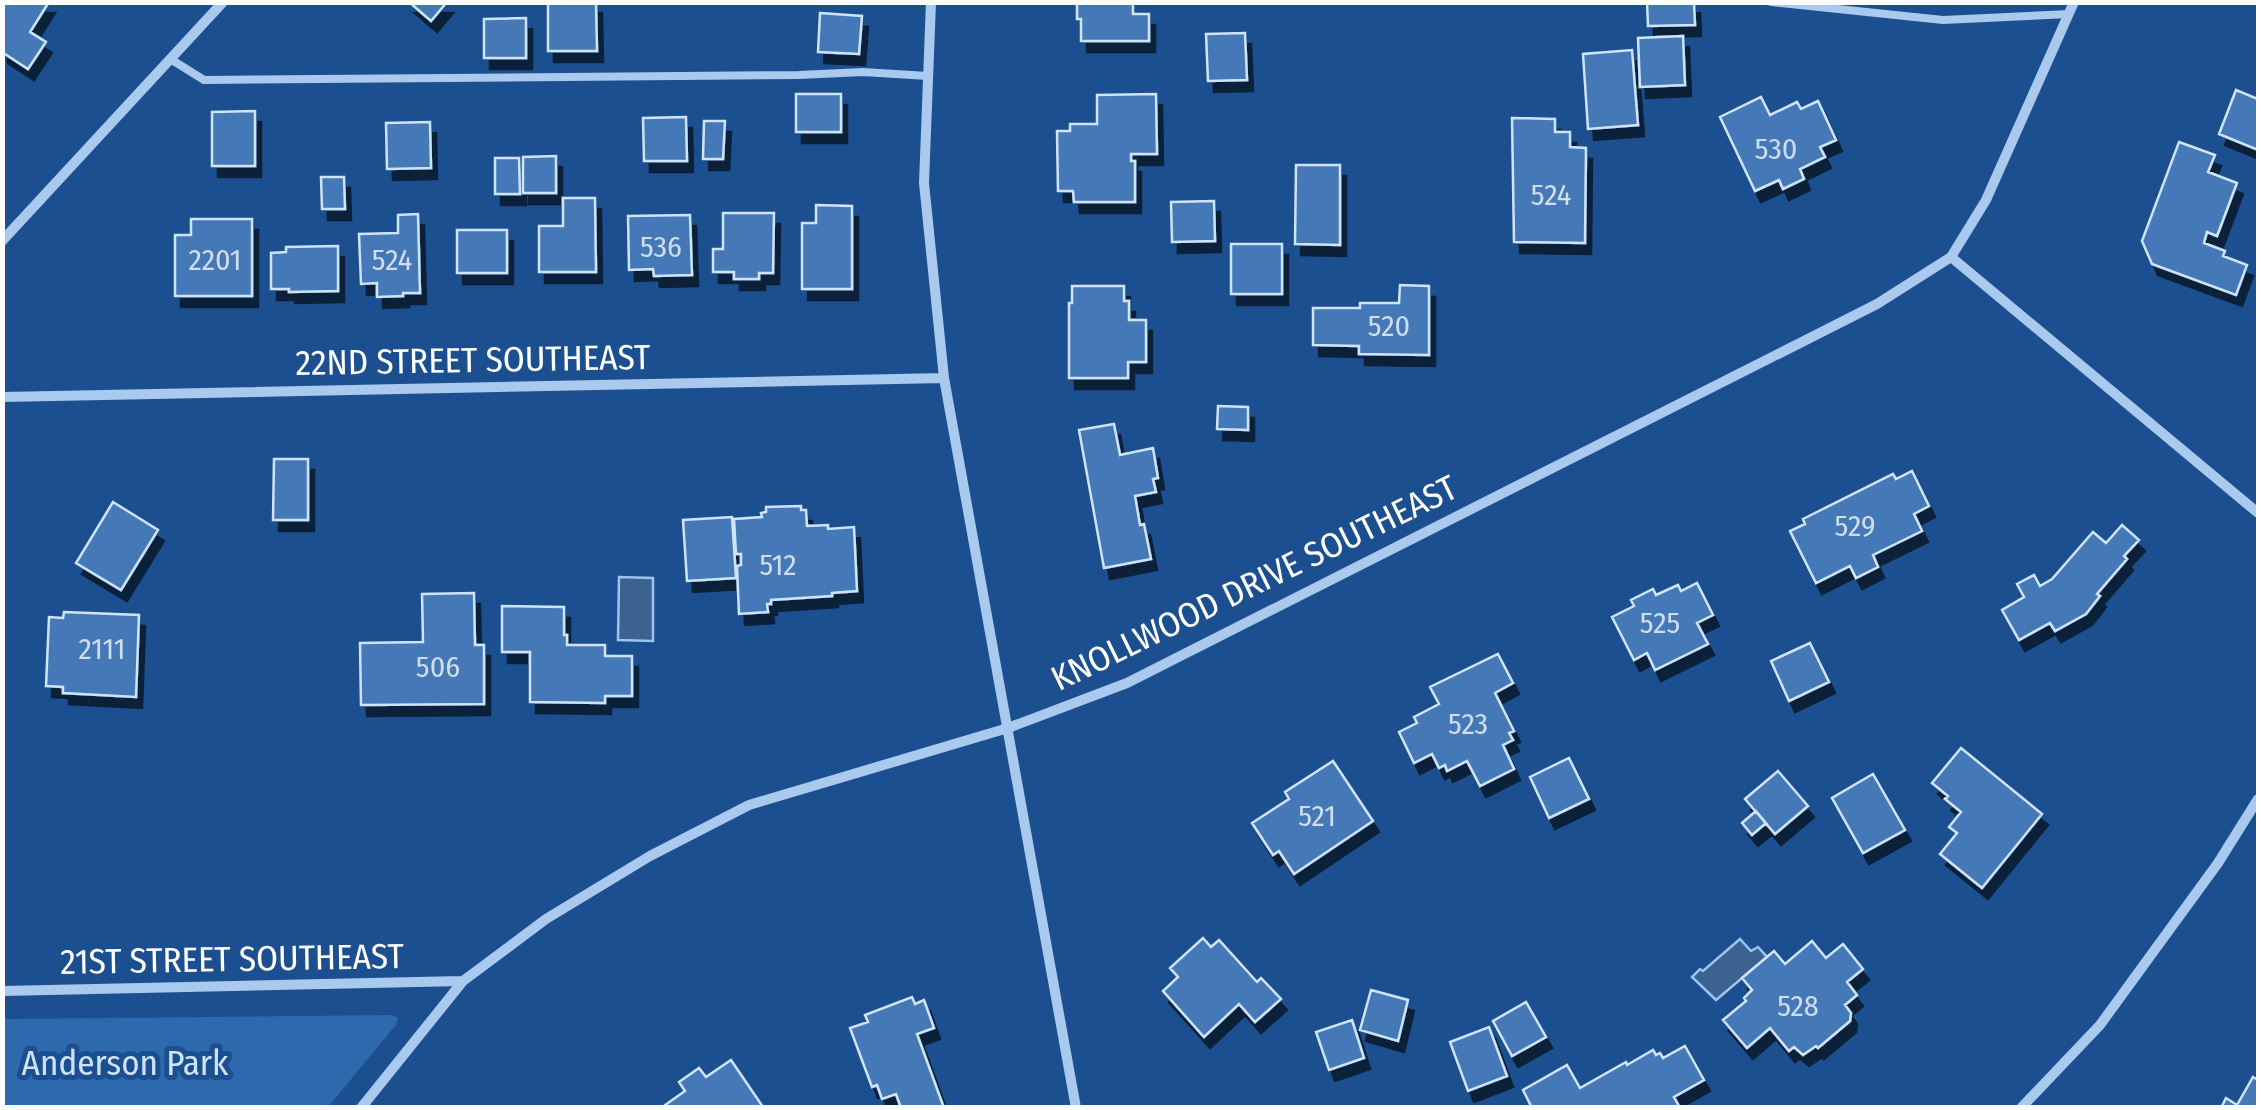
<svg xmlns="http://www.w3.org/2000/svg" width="2261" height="1110" viewBox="0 0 2261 1110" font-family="'Fira Sans Condensed',sans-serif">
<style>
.green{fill:#2e69ad}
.water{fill:#3c6290;stroke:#9cc4f0;stroke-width:2.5}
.building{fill:#4478b7;stroke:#cfe3fa;stroke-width:2.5;filter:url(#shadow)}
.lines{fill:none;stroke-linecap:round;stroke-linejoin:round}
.service{stroke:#a9c9ee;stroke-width:8}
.minor{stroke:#a9c9ee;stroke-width:10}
.labels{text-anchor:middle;stroke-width:10;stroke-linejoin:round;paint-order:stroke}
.number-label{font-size:30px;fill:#d0dded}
.street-label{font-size:35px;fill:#fff;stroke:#1b4f8f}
.park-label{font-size:35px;fill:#cfe3fa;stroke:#1b4f8f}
</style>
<defs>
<filter id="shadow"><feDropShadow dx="6" dy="11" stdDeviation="0" flood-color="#0009"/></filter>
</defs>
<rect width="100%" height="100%" fill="#1b4f8f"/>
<!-- green -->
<path class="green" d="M391,1015L398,1018L396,1025L328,1107H3V1019Z"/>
<!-- water -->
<path class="water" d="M619,577L653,578V641L618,640Z
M1740,939L1751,951L1758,947L1767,957L1716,1000L1692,977L1700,969L1703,971Z"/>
<!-- building -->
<path class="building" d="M2,2H49L30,32L46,42L28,69L2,52Z
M409,2H447L431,21Z
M548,2H596L597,51H548Z
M1077,2H1133V14H1149V41H1081V19H1077Z
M1647,2H1694L1695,25L1648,26Z
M820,13L862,16L859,54L818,52Z
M526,18V58H484V19Z
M1245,33L1247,80L1208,81L1206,34Z
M1683,36L1685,85L1640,87L1638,38Z
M1632,50L1638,125L1588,129L1583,54Z
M2236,90L2258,99V150L2219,134Z
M796,94H841V132H796Z
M1156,94L1157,154H1131V161H1135V202H1074L1073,191H1058L1057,131H1070V124H1097V95Z
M1761,97L1770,115L1797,102L1801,109L1818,101L1836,140L1820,147L1825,157L1800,169L1804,179L1783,189L1779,180L1755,191L1720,117Z
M255,111V166H212V112Z
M686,117L687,161H644L643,118Z
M1512,118L1555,119V132H1570V147L1586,148L1585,243L1514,242Z
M704,121H725L723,159H703Z
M430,122L431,168L387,169L386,123Z
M2179,142L2215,155L2208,172L2237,183L2217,236L2207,232L2204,243L2225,251L2223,256L2247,265L2236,295L2152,264L2142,241Z
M556,156V193H523V157Z
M495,158H519L520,194H495Z
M1296,165H1340V245L1295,244Z
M321,177H344L345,209H322Z
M563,198H595L596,272H539V226H563Z
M1214,201L1215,241L1172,242L1171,202Z
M816,205L852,206V289H802V223H816Z
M723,213H774L773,273H759V279H734V272H713V249H723Z
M418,214L420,293H403V296L377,297V283L361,284L359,234L398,233V215Z
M690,215L692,275L654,276L653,269L629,270L628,216Z
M191,219H252V296H175V235H191Z
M457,230H507V273H457Z
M1231,244H1282V294H1231Z
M338,246V291L289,292V289H271V253L286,252V247Z
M1400,285L1429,286V355L1359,354V346L1313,345V308H1360V303H1399Z
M1072,286H1124V301H1129V320H1146V362H1128V378H1069V303H1072Z
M1218,406L1248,407V430L1217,429Z
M1114,424L1120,455L1153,448L1158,478L1153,479L1156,492L1135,496L1140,525L1144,524L1151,559L1104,568L1079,430Z
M274,459H308V520H273Z
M1912,471L1929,506L1914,514L1922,531L1873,555L1878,567L1856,578L1850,566L1816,583L1790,531L1805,524L1803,519L1893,474L1896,479Z
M113,502L158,530L121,590L76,563Z
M801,506V510H806L807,526L828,525V529L854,527L857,591L832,593V596L771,600V604H767L768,612L739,614L737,566L741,565V554H736L734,519L762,517L761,513L766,512V507Z
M732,517L736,578L687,581L683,520Z
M2122,525L2139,540L2124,556L2127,559L2097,594L2100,596L2086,614L2055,631L2050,623L2019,640L2002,610L2024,597L2017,584L2034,575L2040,586L2052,579L2093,532L2106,543Z
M1697,583L1713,615L1697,623L1708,644L1655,670L1647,653L1634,660L1612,617L1634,606L1631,600L1653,589L1656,595L1678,585L1681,591Z
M474,593L475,645H484V704L361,705L360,643L423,642L422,594Z
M502,606L564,607V635H567V645H605V656H632V696H605V703L530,702V652H502Z
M64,612L139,615L136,697L63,693V687L46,686L49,617L63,618Z
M1810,643L1829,682L1789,701L1771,661Z
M1498,654L1513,683L1495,693L1514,731L1509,733L1513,740L1503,745L1514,769L1480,786L1467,761L1447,771L1445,765L1439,768L1432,754L1414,763L1399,732L1417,723L1414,717L1439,704L1430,687Z
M1961,748L2042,814L1982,888L1940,854L1957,833L1949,827L1961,812L1945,799L1948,796L1932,783Z
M1569,758L1589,799L1549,818L1530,777Z
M1333,761L1373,821L1294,874L1279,851L1273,855L1252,823L1289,799L1285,792Z
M1778,771L1808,806L1775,834L1745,799Z
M1873,774L1905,830L1863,853L1832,798Z
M1756,811L1766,823L1752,835L1742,823Z
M1203,938L1211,947L1219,940L1257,982L1261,978L1281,999L1255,1022L1239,1004L1204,1037L1163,991L1178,977L1170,968Z
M1812,941L1826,958L1843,944L1863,969L1847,982L1857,995L1845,1005L1851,1013L1850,1021L1818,1048L1816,1046L1803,1055L1794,1047L1789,1051L1770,1028L1747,1048L1723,1020L1746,1001L1744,998L1752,990L1742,978L1774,951L1785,964Z
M1371,990L1408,1000L1398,1041L1360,1030Z
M912,997L915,1004L924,1000L934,1028L917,1034L944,1108H901L896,1094L882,1099L877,1085L872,1087L850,1028L868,1022L865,1015Z
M1526,1002L1546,1037L1512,1056L1493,1021Z
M1352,1020L1364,1058L1329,1070L1316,1032Z
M1489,1027L1507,1076L1468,1091L1450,1042Z
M1685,1046L1704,1080L1674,1097L1680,1108H1532L1523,1090L1567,1065L1580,1088L1626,1062L1627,1065L1653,1050L1656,1055L1660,1053L1663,1058Z
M731,1060L763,1107L661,1108L685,1091L679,1082L699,1068L706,1077Z
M2253,1077L2258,1080V1108H2221L2226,1098L2237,1105Z"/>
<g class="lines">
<!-- service -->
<path class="service" d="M1771,2L1943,20L2069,14
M172,60L204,80L799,75L863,72L928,76"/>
<!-- minor -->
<path class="minor" d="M931,2L924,183L944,378L1076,1108
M2,241L223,2
M1951,257L2258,513
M2,397L944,378
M2,991L463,981
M361,1108L463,981L546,919L650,856L749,805L1008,728L1127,683L1877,304L1951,257L1986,200L2074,2
M2021,1108L2100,1025L2218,863L2258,799"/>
</g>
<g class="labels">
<!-- number labels -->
<g class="number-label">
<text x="1776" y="159">530</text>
<text x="1551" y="205">524</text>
<text x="661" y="257">536</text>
<text x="215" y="270">2201</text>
<text x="392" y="270">524</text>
<text x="1389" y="336">520</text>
<text x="1855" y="536">529</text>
<text x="778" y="575">512</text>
<text x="1660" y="633">525</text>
<text x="102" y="659">2111</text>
<text x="438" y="677">506</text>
<text x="1468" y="734">523</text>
<text x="1317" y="826">521</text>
<text x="1798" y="1016">528</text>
</g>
<!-- street labels -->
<g class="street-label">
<text transform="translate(473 360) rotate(-1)" y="12">22ND STREET SOUTHEAST</text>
<text transform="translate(1254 583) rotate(-26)" y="12">KNOLLWOOD DRIVE SOUTHEAST</text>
<text transform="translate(232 959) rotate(-1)" y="12">21ST STREET SOUTHEAST</text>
</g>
<!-- park labels -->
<g class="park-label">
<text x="125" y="1075">Anderson Park</text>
</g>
</g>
<!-- border -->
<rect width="2261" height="1110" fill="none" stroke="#ffffff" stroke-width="10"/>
</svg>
